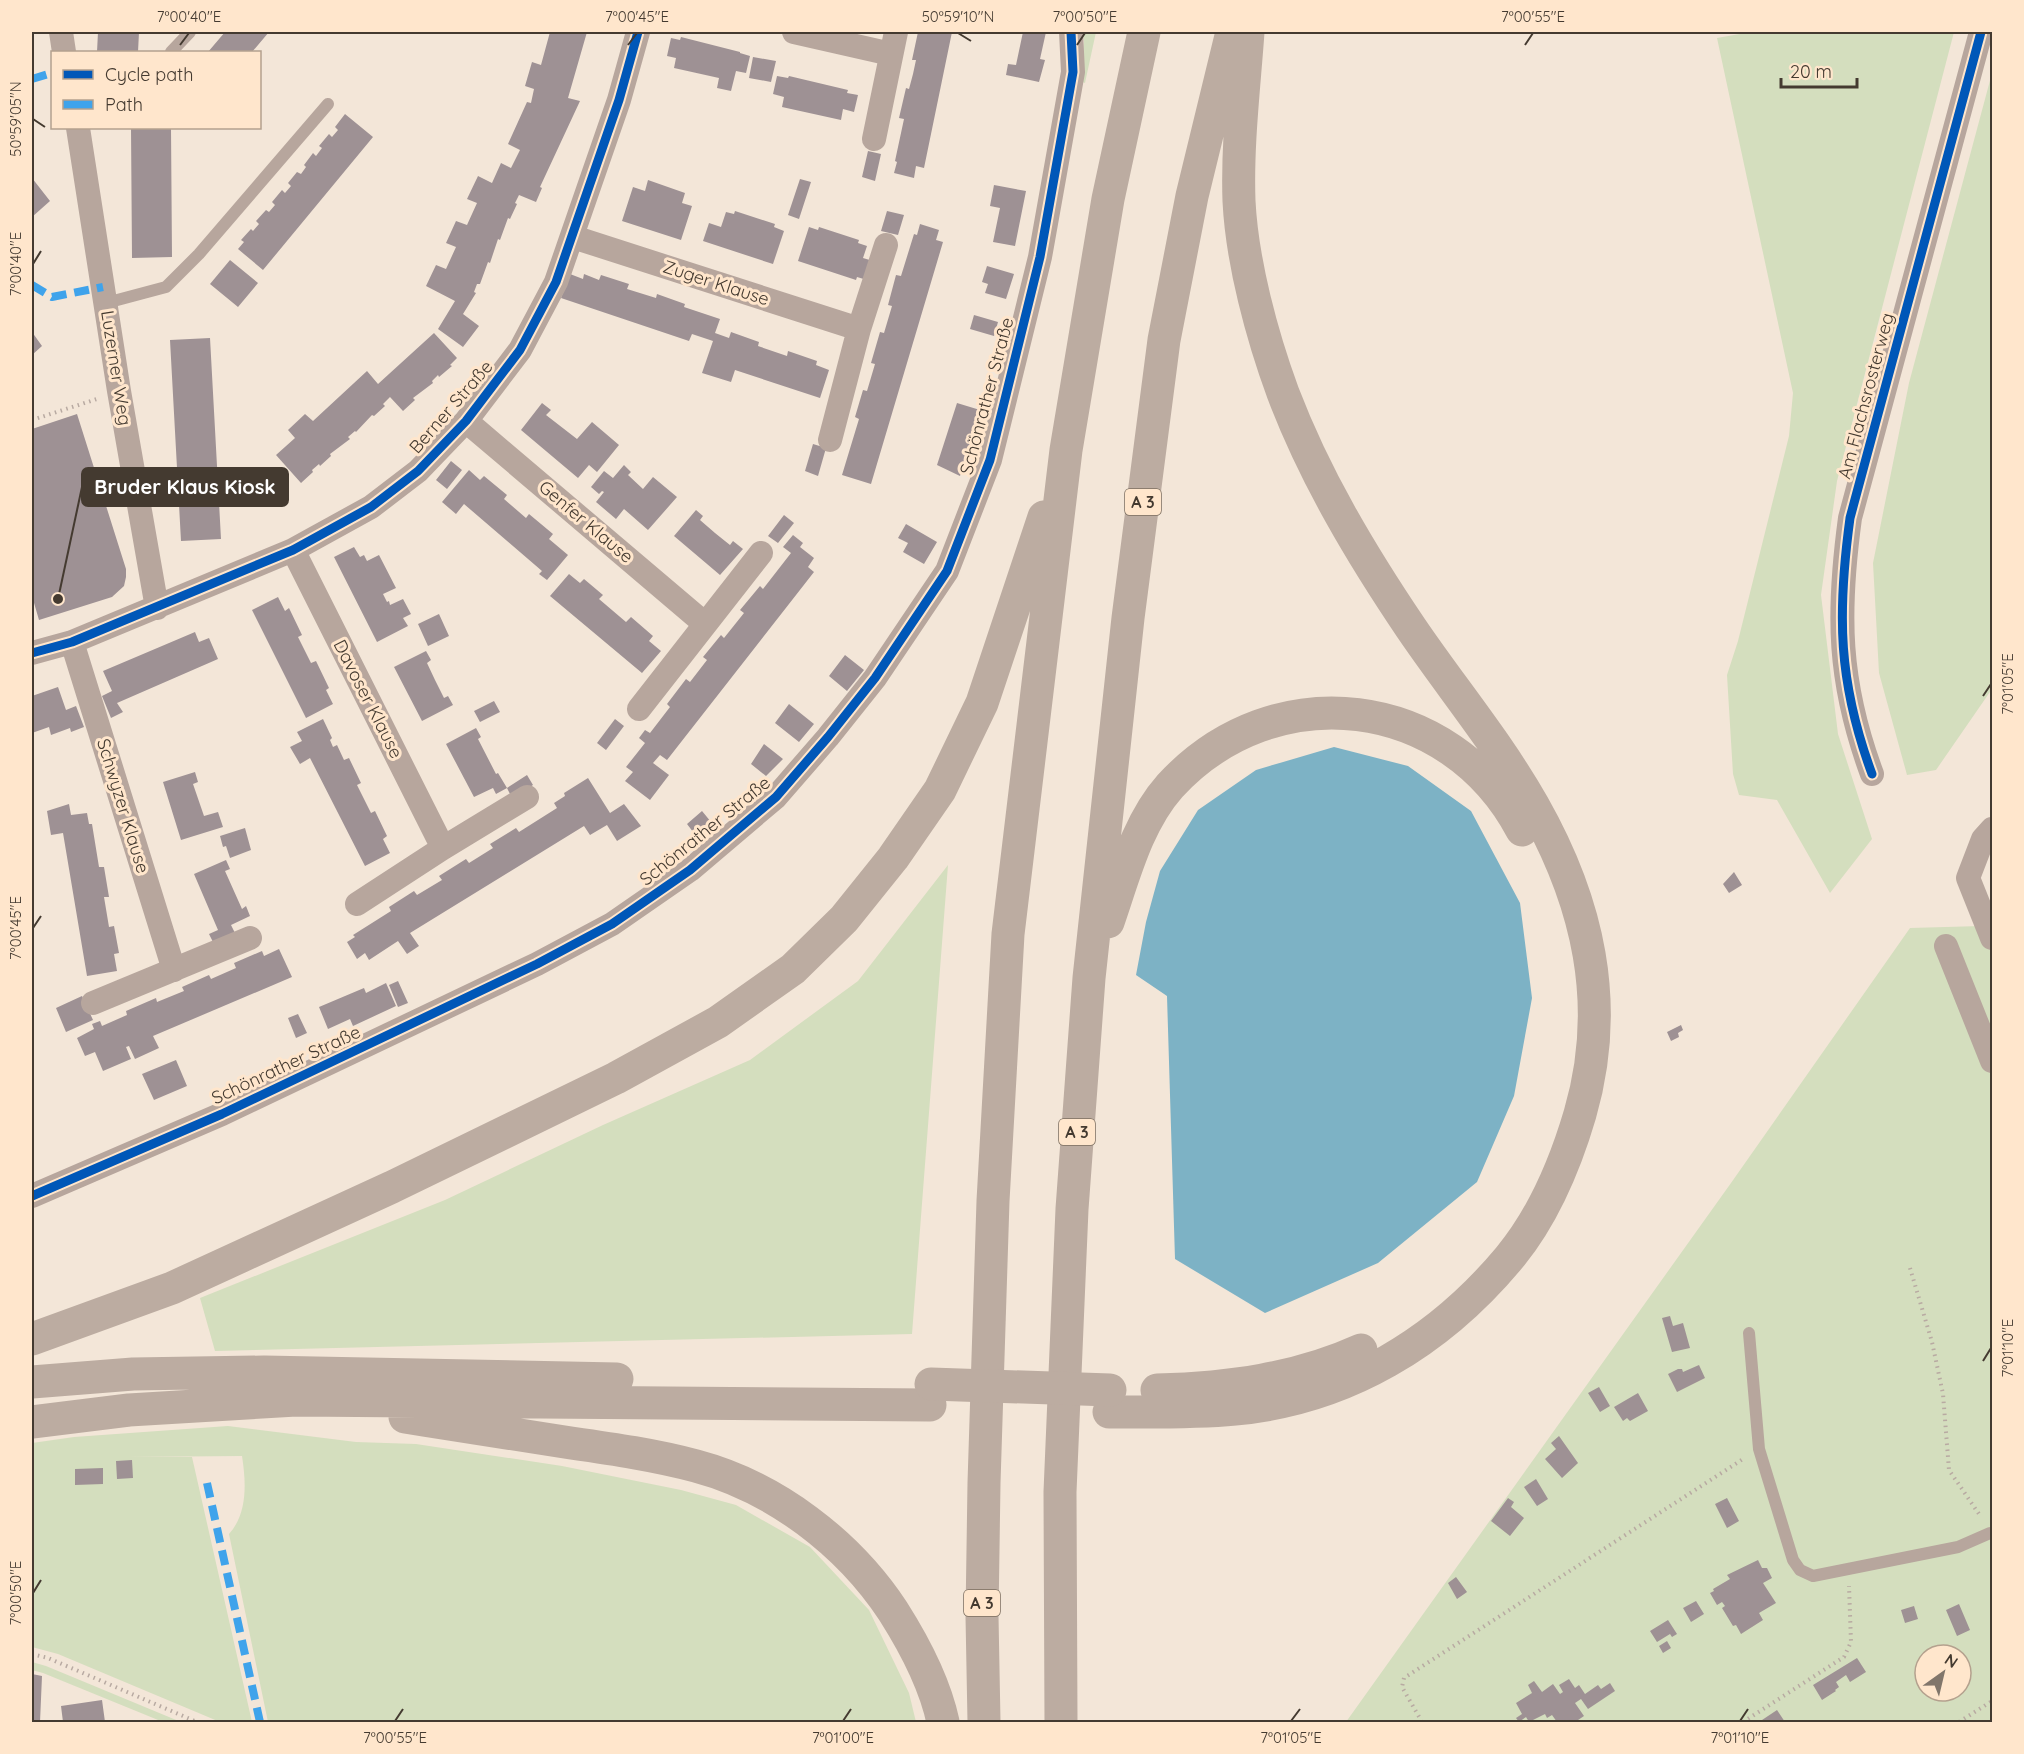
<svg xmlns="http://www.w3.org/2000/svg" width="2024" height="1754" viewBox="0 0 2024 1754" font-family="Quicksand,sans-serif">
<style>
.green{fill:#d4debe;fill-rule:evenodd}
.water{fill:#7db2c5}
.building{fill:#9e9194}
.lines{fill:none;stroke-linecap:round;stroke-linejoin:round}
.path{stroke:#b8aaa2;stroke-width:4;stroke-dasharray:1.5 4.5;stroke-linecap:butt}
.lane{stroke:#b7a69d;stroke-width:12}
.street{stroke:#b7a69d;stroke-width:24}
.highway{stroke:#bcaca1;stroke-width:33}
.highway-bridge{stroke:#bcaca1;stroke-width:33}
.quiet{stroke:#3fa3eb;stroke-width:8;stroke-dasharray:15 8;stroke-linecap:butt}
.cycleway-casing{stroke:#ffe6cc;stroke-width:13}
.cycleway{stroke:#0057b8;stroke-width:9}
.ticks{fill:none;stroke:#443a30;stroke-width:2}
.labels{text-anchor:middle;stroke-width:6;stroke-linejoin:round;paint-order:stroke}
.shield{fill:#ffe6cc;stroke:#7c6e5f;stroke-width:1.5}
.shield-label{font-size:16px;font-weight:bold;fill:#443a30}
.street-label{font-size:18px;fill:#443a30;stroke:#ffe6cc}
.leader{fill:none;stroke:#443a30;stroke-width:2}
.callout-dot{fill:#443a30;stroke:#ffe6cc;stroke-width:2}
.callout{fill:#443a30;stroke:#443a30;stroke-width:2}
.callout-label{font-size:20px;text-anchor:middle;font-weight:bold;fill:#fff}
.neatline{fill:none;stroke:#443a30;stroke-width:2}
.ticks-label{font-size:15px;text-anchor:middle;fill:#443a30}
</style>
<rect width="100%" height="100%" fill="#f3e6d8"/>
<!-- green -->
<path class="green" d="M1083,32H1096L1085,83L1080,81L1084,42Z
M1751,32H1954L1837,481L1821,595L1838,734L1872,839L1830,893L1777,800L1739,795L1733,774L1727,675L1738,641L1789,436L1793,393L1717,38Z
M1992,73V689L1936,770L1907,775L1879,673L1873,563L1909,383Z
M948,865L912,1334L215,1351L200,1298L445,1200L603,1125L750,1060L858,981Z
M1981,926L1992,951V1722H1346L1731,1183L1910,928ZM1925,1655H1961V1691H1925Z
M228,1426L356,1442L416,1444L562,1466L681,1490L736,1505L810,1547L869,1610L909,1693L916,1722H268L229,1534C248,1513 246,1482 242,1456L127,1457H192L252,1722H220L58,1654L32,1647V1443L74,1437Z
M32,1662L46,1666L181,1722H163L43,1673L32,1670Z"/>
<!-- water -->
<path class="water" d="M1334,747L1408,766L1471,811L1520,903L1532,998L1514,1096L1477,1182L1378,1263L1265,1313L1175,1259L1167,996L1136,975L1146,922L1160,871L1198,810L1256,770Z"/>
<!-- building -->
<path class="building" d="M98,32H139L138,52H97Z
M225,32H269L252,52H208Z
M550,32H587L568,98L580,101L540,187L542,188L536,202L519,195L515,203L517,204L510,219L508,218L500,240L498,239L490,263L488,262L480,284H477L474,292L476,293L463,314L479,326L463,347L438,329L455,301L426,286L436,265L446,269L456,247L446,243L456,221L467,225L477,203L467,199L478,176L492,183L501,163L511,168L520,150L508,144L527,102L531,103L534,89L525,86L532,62L541,65Z
M918,32H952L924,168L916,166L914,178L894,173L897,162L895,161L904,119L899,118L906,88L909,89L913,74L916,60H912Z
M1023,32H1046L1040,59L1045,60L1039,82L1006,75L1008,64L1016,65Z
M681,37L740,52V53L750,56L746,73L736,71L731,91L717,88L719,78L674,68L676,58L667,56L671,38L680,40Z
M753,57L776,61L771,82L749,78Z
M777,76L788,78L789,76L848,90L847,93L858,95L854,112L843,109L841,120L782,107L784,97L773,94Z
M345,114L373,137L263,270L238,249L244,242L241,240L251,229L253,231L259,224L256,221L266,210L269,212L275,205L272,202L282,190L285,193L291,186L288,183L297,172L301,174L306,167L304,165L313,153L316,156L322,148L319,146L329,134L332,137L338,130L335,127Z
M131,128H171L172,257L132,258Z
M868,151L881,154L875,181L862,177Z
M32,178L50,201L32,217Z
M800,179L811,182L799,219L788,215Z
M648,180L685,193L682,203L692,206L681,240L622,221L633,187L645,191Z
M994,185L1026,191L1015,246L993,242L1000,208L990,206Z
M735,211L775,224L774,227L784,231L773,264L703,241L709,223L721,227L726,212L734,214Z
M887,211L904,215L898,235L881,231Z
M920,224L939,230L936,240L943,242L871,484L842,475L859,419L855,417L863,390L867,391L875,364L871,363L880,332L884,333L892,306L888,305L896,275L901,276L914,234L917,235Z
M809,227L818,230L819,227L859,240L858,243L867,246L863,258L873,261L867,280L857,277L856,280L798,261Z
M230,260L258,283L238,307L210,284Z
M987,266L1014,274L1006,299L985,293L988,284L982,282Z
M570,274L583,279L584,274L599,280L601,275L629,284L627,289L656,298L657,294L685,304L684,307L720,319L715,333L729,338L731,332L759,342L758,346L787,356L788,351L817,361L816,365L829,370L820,398L735,370L731,382L702,373L713,341L692,334L689,341L561,298Z
M974,315L998,322L994,336L970,329Z
M32,332L42,346L32,355Z
M434,333L457,358L450,365L452,366L439,377L438,375L432,381L433,383L413,398L415,400L403,411L390,397L383,404L385,406L374,416L372,415L356,432L355,431L348,437L350,439L330,454L331,456L320,466L319,464L312,470L313,472L301,483L276,455L295,438L288,430L305,414L313,421L367,371L378,384Z
M210,338L221,539L181,541L170,340Z
M542,403L551,410L546,415L577,439L592,422L619,445L597,472L589,465L578,478L521,430Z
M957,403L980,410L960,476L937,465Z
M77,414L126,569V577L124,586L112,597L39,620L32,596V429Z
M813,444L826,448L818,476L805,471Z
M451,461L462,470L447,489L436,480Z
M624,465L631,472L628,475L643,489L653,477L677,497L648,530L624,509L616,519L596,502L604,492L602,491L599,494L591,487L604,471L613,478Z
M469,470L480,480L484,476L507,495L504,499L526,518L529,514L553,534L549,539L568,555L547,580L539,574L542,571L464,504L456,514L442,502Z
M696,510L703,516L700,520L715,533L730,545L733,541L743,549L720,575L674,536Z
M784,515L794,523L778,543L768,536Z
M906,524L937,542L924,564L903,552L908,543L898,538Z
M793,535L803,543L800,547L814,558L808,567L814,572L667,760L660,755L653,763L669,775L650,800L625,781L633,772L626,767L645,743L639,738L645,730L650,733L670,707L667,704L686,679L690,682L707,660L703,657L721,635L724,638L744,613L740,610L760,586L763,589L791,553L783,547Z
M354,547L360,557L364,555L367,561L379,555L396,588L383,594L387,602L389,601L390,605L403,599L411,614L403,618L408,626L377,642L334,557Z
M569,574L580,583L584,579L603,595L599,599L626,622L631,617L653,636L649,641L661,651L642,673L550,596Z
M278,597L285,611L289,608L302,635L298,637L311,663L316,661L329,688L326,690L333,704L306,718L252,610Z
M439,614L449,636L428,646L418,624Z
M195,632L199,642L209,638L218,659L117,703L123,712L111,718L102,696L112,691L103,671Z
M426,651L431,660L427,663L435,680L444,698L448,696L453,705L422,721L394,667Z
M845,655L864,670L847,691L829,676Z
M58,687L66,710L76,706L84,727L71,732L70,728L51,735L49,727L32,733V696Z
M494,701L500,712L480,722L474,711Z
M789,704L814,724L799,742L775,723Z
M323,719L332,738L330,740L333,747L337,745L344,760L349,758L361,783L357,785L371,813L375,811L387,836L383,839L390,853L365,866L310,758L300,764L290,747L302,741L297,732Z
M615,719L624,726L606,750L597,743Z
M476,728L481,737L478,739L496,774L498,773L507,788L527,775L533,785L512,798L507,788L496,794L493,788L474,797L446,744Z
M764,744L783,759L766,776L751,764Z
M195,772L198,782L193,784L204,816L218,812L223,827L181,840L163,782Z
M588,778L610,813L624,804L641,826L617,841L607,825L590,835L584,826L410,933L419,946L407,954L398,941L369,960L365,953L357,959L347,942L355,937L353,935L391,911L389,907L414,891L417,895L442,880L439,876L466,859L469,863L493,848L490,844L516,828L519,832L557,808L554,803L565,796L564,793Z
M69,804L71,815L87,813L89,824H92L99,867H104L109,897H104L109,927L114,926L119,953L114,954L117,971L87,976L63,833L51,835L47,811Z
M702,811L716,828L700,841L687,824Z
M245,828L251,850L230,858L226,846L223,847L220,836Z
M226,860L230,869L225,871L242,909L246,906L250,916L231,925L236,935L214,944L209,934L218,930L194,874Z
M1734,872L1742,885L1729,893L1723,884Z
M279,949L292,977L153,1036L159,1048L135,1059L129,1046L126,1047L131,1059L103,1071L95,1052L85,1056L77,1038L94,1029L92,1024L100,1021L102,1026L127,1015L126,1011L156,998L157,1002L184,991L182,987L209,975L211,979L236,968L234,963L262,951L264,956Z
M398,981L408,1003L398,1007L389,985Z
M386,983L396,1006L353,1026L350,1019L328,1029L319,1007L364,988L366,993Z
M82,996L93,1020L66,1032L56,1008Z
M298,1014L307,1033L296,1038L288,1018Z
M1681,1025L1683,1030L1678,1033L1679,1037L1671,1041L1667,1032Z
M176,1060L187,1086L154,1100L142,1074Z
M1670,1316L1673,1326L1683,1323L1690,1348L1672,1352L1662,1318Z
M1699,1365L1705,1378L1677,1392L1668,1374L1678,1369H1682L1683,1372Z
M1599,1387L1610,1406L1600,1412L1588,1393Z
M1638,1393L1648,1411L1630,1421L1627,1418L1623,1421L1614,1407Z
M1559,1436L1578,1463L1562,1478L1545,1459L1556,1449L1551,1443Z
M132,1460L133,1478L117,1479L116,1461Z
M103,1468V1484L75,1485V1469Z
M1536,1479L1548,1499L1537,1506L1524,1487Z
M1508,1498L1514,1502L1511,1507L1524,1518L1510,1536L1491,1521Z
M1727,1498L1739,1521L1727,1528L1715,1504Z
M1758,1560L1762,1568H1767L1772,1578L1763,1583L1776,1603L1759,1613L1763,1620L1741,1634L1736,1625L1733,1626L1722,1608L1725,1606L1722,1602L1717,1605L1710,1593L1714,1591L1713,1589L1730,1579L1727,1575Z
M1456,1577L1467,1592L1457,1599L1448,1583Z
M1696,1601L1704,1614L1691,1622L1683,1608Z
M1959,1604L1970,1630L1957,1636L1946,1610Z
M1914,1606L1918,1619L1905,1623L1901,1610Z
M1668,1620L1677,1634L1672,1637L1670,1634L1657,1642L1650,1631Z
M1667,1641L1671,1648L1663,1653L1659,1646Z
M1857,1658L1866,1672L1850,1682L1846,1675L1836,1682L1839,1687L1835,1690L1836,1691L1822,1700L1813,1685Z
M32,1674L42,1676L40,1722H32Z
M1569,1679L1575,1688L1579,1685L1585,1694L1598,1685L1601,1689L1610,1683L1615,1691L1588,1709L1581,1699L1575,1703L1584,1716L1575,1722H1557L1552,1715L1547,1718L1545,1714L1529,1722L1526,1717L1519,1722L1516,1718L1522,1714L1516,1703L1532,1693L1528,1685L1534,1681L1542,1692L1553,1684L1560,1694L1563,1692L1559,1685Z
M102,1700L105,1722H63L61,1706Z
M1777,1710L1785,1722H1764L1762,1720Z"/>
<g class="lines">
<!-- path -->
<path class="path" d="M32,420L97,399
M1910,1268L1932,1342L1943,1394L1949,1470L1981,1517
M32,1654L48,1658L197,1722
M1422,1722L1402,1687L1404,1678L1743,1459
M1743,1722L1844,1657L1851,1642L1849,1586
M1959,1722L1992,1701"/>
<!-- lane -->
<path class="lane" d="M171,52L190,32
M106,303L166,287L199,254L328,104
M1749,1333L1759,1449L1793,1560L1800,1570L1813,1576L1958,1547L1990,1533L1992,1534"/>
<!-- street -->
<path class="street" d="M61,32L64,52
M794,32L891,54
M78,128L119,391L157,608
M874,139L896,32
M573,237L859,329
M466,421L705,624
M830,440L859,329L886,245
M293,550L443,848
M72,642L174,970
M32,653L72,642L293,550L371,507L418,471L466,421L520,350L556,282L619,100L638,32
M639,709L761,553
M1872,774C1838,682 1837,614 1850,518L1981,32
M1992,829L1983,839L1968,878L1992,938
M357,904L443,848L527,797
M1946,946L1992,1061
M93,1003L250,938
M32,1196L222,1114L537,964L612,924L690,870L776,797L828,737L875,678L947,571L990,460L1040,257L1073,72L1071,32"/>
<!-- highway -->
<path class="highway" d="M1108,922C1124,876 1137,823 1170,786C1274,673 1450,694 1522,830
M32,1339L172,1288L392,1187L616,1078L718,1022L793,969L844,919L893,858L940,790L982,703L1044,517
M32,1382L133,1374L264,1372L617,1379
M1157,1390C1228,1388 1297,1379 1361,1350
M1109,1412C1151,1412 1193,1413 1235,1409C1346,1399 1439,1342 1509,1258C1544,1216 1565,1165 1580,1114C1612,1004 1588,902 1533,805C1498,743 1451,687 1411,628C1361,554 1315,477 1283,393C1262,336 1242,262 1239,201C1237,145 1244,88 1248,32
M405,1417C460,1426 515,1434 571,1443C613,1449 655,1455 696,1466C775,1487 848,1543 893,1611C914,1644 935,1684 943,1722
M32,1422L129,1410L296,1400L930,1405
M984,1722L982,1616L984,1483L993,1201L1008,934L1066,450L1108,199L1144,32
M1061,1722L1060,1492L1072,1209L1089,978L1128,618L1164,340L1192,196L1232,32"/>
<!-- highway-bridge -->
<path class="highway-bridge" d="M931,1384L1110,1390"/>
<!-- quiet -->
<path class="quiet" d="M32,79L52,73
M32,285L52,297L103,287
M207,1483L260,1722"/>
<defs>
<path id="cycleway" d="M32,653L72,642L293,550L371,507L418,471L466,421L520,350L556,282L619,100L638,32
M1872,774C1838,682 1837,614 1850,518L1981,32
M32,1196L222,1114L537,964L612,924L690,870L776,797L828,737L875,678L947,571L990,460L1040,257L1073,72L1071,32"/>
</defs>
<!-- cycleway casing -->
<use href="#cycleway" class="cycleway-casing"/>
<!-- cycleway -->
<use href="#cycleway" class="cycleway"/>
</g>
<!-- ticks -->
<path class="ticks" d="M958,33L971,41M180,45L189,33M628,45L637,33M1077,45L1085,33M1525,45L1533,33M33,119L45,127M33,264L41,251M1983,696L1991,684M33,928L41,916M1983,1361L1991,1348M33,1593L41,1580M395,1721L403,1709M843,1721L851,1709M1291,1721L1300,1709M1740,1721L1748,1709"/>
<g class="labels">
<!-- shield labels -->
<g class="shield">
<rect x="1125" y="489" width="36" height="26" rx="4.5"/>
<rect x="1059" y="1119" width="36" height="26" rx="4.5"/>
<rect x="964" y="1590" width="36" height="26" rx="4.5"/>
</g>
<g class="shield-label">
<text x="1143" y="508">A 3</text>
<text x="1077" y="1138">A 3</text>
<text x="982" y="1609">A 3</text>
</g>
<!-- street labels -->
<g class="street-label">
<text transform="translate(716 283) rotate(18)" y="6">Zuger Klause</text>
<text transform="translate(116 368) rotate(81)" y="6">Luzerner Weg</text>
<text transform="translate(987 396) rotate(-75)" y="6">Schönrather Straße</text>
<text transform="translate(1866 396) rotate(-75)" y="6">Am Flachsrosterweg</text>
<text transform="translate(451 407) rotate(-49)" y="6">Berner Straße</text>
<text transform="translate(586 522) rotate(40)" y="6">Genfer Klause</text>
<text transform="translate(368 699) rotate(63)" y="6">Davoser Klause</text>
<text transform="translate(123 806) rotate(73)" y="6">Schwyzer Klause</text>
<text transform="translate(705 831) rotate(-39)" y="6">Schönrather Straße</text>
<text transform="translate(286 1065) rotate(-25)" y="6">Schönrather Straße</text>
</g>
</g>
<!-- callouts -->
<path class="leader" d="M58 599L82 487"/>
<circle class="callout-dot" cx="58" cy="599" r="6"/>
<rect class="callout" x="82" y="468" width="206" height="38" rx="6"/>
<g class="callout-label">
<text x="185" y="494">Bruder Klaus Kiosk</text>
</g>
<!-- border -->
<rect width="2024" height="1754" fill="none" stroke="#ffe6cc" stroke-width="66"/>
<!-- legend -->
<rect x="51" y="51" width="210" height="78" fill="#ffe6cc" stroke="#b4a18e" stroke-width="1.5"/>
<rect x="63" y="70" width="30" height="9" fill="#0057b8" stroke="#b4a18e" stroke-width="1.5"/>
<text x="105" y="81" font-size="18" fill="#443a30">Cycle path</text>
<rect x="63" y="100" width="30" height="9" fill="#3fa3eb" stroke="#b4a18e" stroke-width="1.5"/>
<text x="105" y="111" font-size="18" fill="#443a30">Path</text>
<!-- north arrow -->
<g transform="translate(1943 1673) rotate(34)"><circle r="28" fill="#ffe6cc" stroke="#b4a18e" stroke-width="1.5"/>
<path d="M0-4.5L10 22L0 15L-10 22Z" fill="#81766b"/>
<text y="-9" font-size="16" font-weight="bold" text-anchor="middle" fill="#443a30">N</text>
</g>
<!-- scale -->
<path d="M1781 78v9h76v-9" fill="none" stroke="#443a30" stroke-width="3"/>
<text x="1790" y="78" font-size="18" fill="#443a30" stroke="#ffe6cc" stroke-width="4.5" paint-order="stroke">20 m</text>
<rect x="33" y="33" width="1958" height="1688" class="neatline"/>
<g class="ticks-label">
<text x="189" y="22">7°00'40"E</text>
<text x="637" y="22">7°00'45"E</text>
<text x="958" y="22">50°59'10"N</text>
<text x="1085" y="22">7°00'50"E</text>
<text x="1533" y="22">7°00'55"E</text>
<text transform="translate(16 119) rotate(-90)" y="5">50°59'05"N</text>
<text transform="translate(16 264) rotate(-90)" y="5">7°00'40"E</text>
<text transform="translate(2008 684) rotate(-90)" y="5">7°01'05"E</text>
<text transform="translate(16 928) rotate(-90)" y="5">7°00'45"E</text>
<text transform="translate(2008 1348) rotate(-90)" y="5">7°01'10"E</text>
<text transform="translate(16 1593) rotate(-90)" y="5">7°00'50"E</text>
<text x="395" y="1743">7°00'55"E</text>
<text x="843" y="1743">7°01'00"E</text>
<text x="1291" y="1743">7°01'05"E</text>
<text x="1740" y="1743">7°01'10"E</text>
</g>
</svg>
